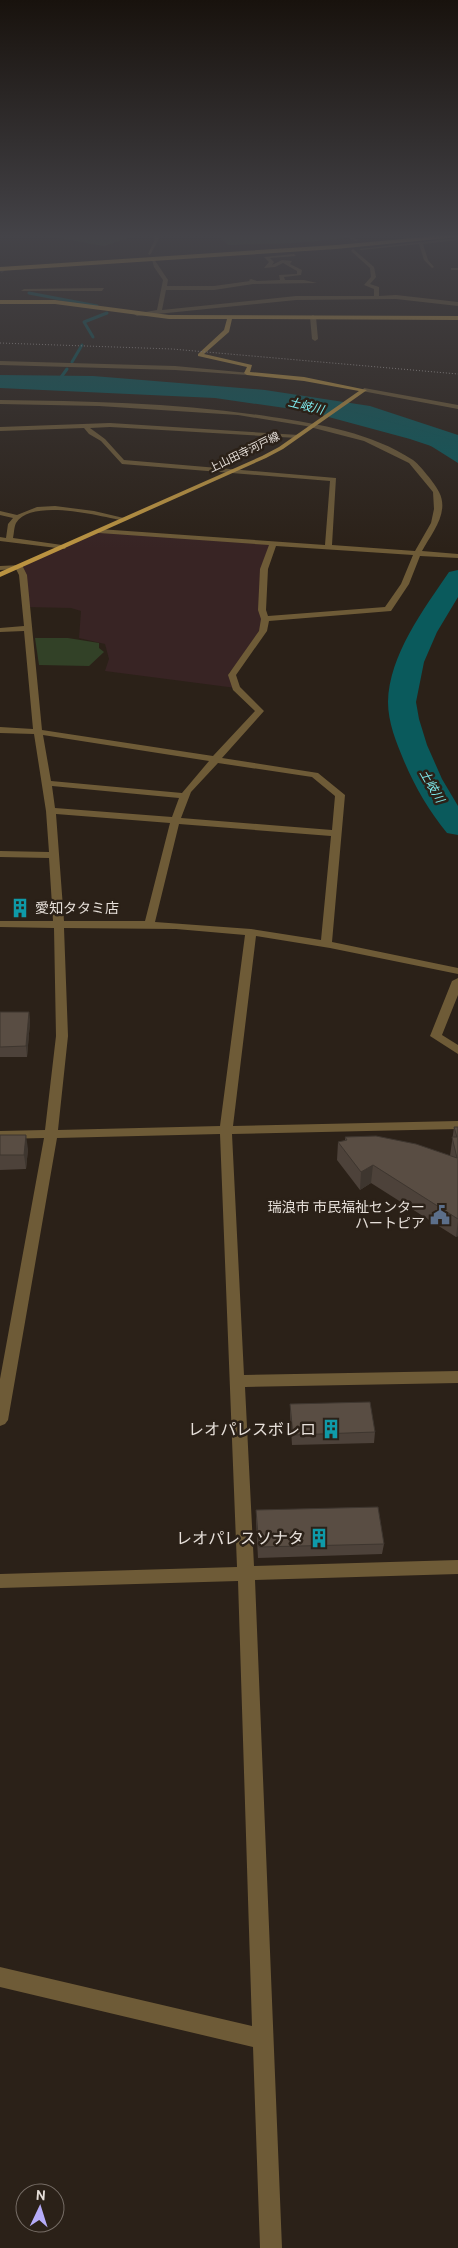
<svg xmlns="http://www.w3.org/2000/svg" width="458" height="2248" viewBox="0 0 458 2248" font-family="Cabin,'Noto Sans JP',sans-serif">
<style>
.industrial{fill:#382424}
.green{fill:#324127}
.forest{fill:#3c532b}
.water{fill:#0a5a5c}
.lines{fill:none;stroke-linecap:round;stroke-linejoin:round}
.stream{stroke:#0a5a5c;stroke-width:3}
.river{fill:#0a5a5c;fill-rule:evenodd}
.minor-tunnel{stroke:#473e35;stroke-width:5;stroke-dasharray:5 2.5;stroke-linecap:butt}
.minor{fill:#6e5b37;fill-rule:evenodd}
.major{fill:#ba9341;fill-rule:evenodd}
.highway{fill:#d8a843;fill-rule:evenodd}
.rail{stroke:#b3aba5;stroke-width:1;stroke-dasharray:1 2;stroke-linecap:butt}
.wall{fill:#4d423a}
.shaded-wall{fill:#3e362f}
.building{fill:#594d43;stroke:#3e362f}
.labels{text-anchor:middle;stroke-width:5;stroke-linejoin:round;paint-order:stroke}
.far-street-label{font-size:11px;fill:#e7e0da;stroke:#2b2118}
.far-water-label{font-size:12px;font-style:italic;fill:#7ee9ec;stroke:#2b2118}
.poi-label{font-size:14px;fill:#e7e0da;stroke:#2b2118;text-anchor:start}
.near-poi-label{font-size:16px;fill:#e7e0da;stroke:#2b2118;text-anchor:end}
</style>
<rect width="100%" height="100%" fill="#2b2118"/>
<!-- industrial -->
<path class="industrial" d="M99,531L273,543L264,569L263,631L229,673L236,688L105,671L109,659L105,644L79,638L81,611L71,608L26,607L19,567Z"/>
<!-- green -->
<path class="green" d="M35,638H68L99,643V648L104,652L89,666L39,665Z"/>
<!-- forest -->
<path class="forest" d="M36,234H141L104,246Z
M216,234H374L375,235L296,243L228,245Z"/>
<!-- water -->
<path class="water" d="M0,375L93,376L265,390L370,406L458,435V463L396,424L215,398L0,388Z"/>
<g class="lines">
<!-- stream -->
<path class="stream" d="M29,293L97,306
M93,337L84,322L107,313
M72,362L82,345
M59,380L67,369"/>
<!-- river -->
<path class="river" d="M306,399L424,431L458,442V455L410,439L299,409L296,405L299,401Z
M458,570V597L437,632L424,662L416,702L419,719L427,745L442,779L458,806V835L447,833C429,811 415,787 404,761C396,742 388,722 388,702C389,655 424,609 449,572Z"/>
<!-- minor-tunnel -->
<path class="minor-tunnel" d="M0,268L5,273"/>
<!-- minor -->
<path class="minor" d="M151,234H155L159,239L150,255L148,254L155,239Z
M339,234H345L359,240L355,241Z
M458,238V240L423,244L428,260L434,267L432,268L424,260L419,244L361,250L359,249Z
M353,249L374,267L376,277L370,284L379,287V296L396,295L458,302V306L396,299L296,300L137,316L134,314L157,310L163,280L154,267L152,260L154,259L168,280L167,286H214L250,281L249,280L251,279L257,281L280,280L279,275L297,274V271L283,263L275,267L264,268L269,262L264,257L294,254L296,256L270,258L274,262L272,265L282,260L292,261L290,264L302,270L301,275L284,277L285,280H304L317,283L253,284L214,290H166L162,310L296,296H374V289L364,285L371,277L370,268L351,251Z
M451,268H458V270H451Z
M104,288L102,291H21L24,289Z
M313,315L316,317L318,339L315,341L312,339L310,317Z
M0,361L175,366L250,373L247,375L175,370L0,365Z
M364,388L458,405V409L362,391Z
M0,400C91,401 182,403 272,417C320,424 372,433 413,460C419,464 436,485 439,492C450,513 431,534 422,551L458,554V558L420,556L409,584L391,611L269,621L267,631L236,675L240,687L264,711L222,758L318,773L345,795L332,942L458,968V974L330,948L256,936L233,1126L458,1121V1129L232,1134L244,1375L458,1371V1383L245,1387L254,1566L458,1560V1574L255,1580L282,2248H260L253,2047L0,1987V1967L252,2026L238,1581L0,1588V1574L237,1567L220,1134L57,1138L8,1420L5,1424L0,1426V1379L44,1138L0,1139V1131L45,1130L56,1036L54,928L0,927V921H53L49,858L0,857V851L49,852L46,811L34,734L0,733V727L33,729L24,631L0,632V628L24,626L19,575L16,569L0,570V566L22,565L27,575L42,730L213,756L255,711L233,690L228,675L259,631L261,619L258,610L260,569L269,545L99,533L95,531L99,529L325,545L330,481L122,464L101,441L89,434L84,428L0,431V427L110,423L299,435L297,438L110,427L90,428L105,439L124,460L336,478L332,545L415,551L431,523L434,509L433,492L409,463L364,441L306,426L238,415L99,406L0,404ZM276,546L413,555L401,584L385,607L268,616L266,610L268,569ZM43,735L209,761L182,793L51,781ZM218,763L312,777L335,796L332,830L181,818L191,792ZM52,786L179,798L172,817L55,808ZM56,814L170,823L145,921H64ZM179,824L331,836L321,940L251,929L155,922ZM64,928L176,929L245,935L220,1126L58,1130L68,1036Z
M55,506L94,511L128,519L124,521C100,516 32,498 16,523C14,527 14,534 13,538L62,545L66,547L65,549L0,541V537L6,538L8,524L13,518L0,515V511L17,515L37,507Z
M458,978V995L442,1035L458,1045V1054L430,1036L452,981Z"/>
<!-- major -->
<path class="major" d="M0,300H55L169,315L458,316V320L232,319L229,332L204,354L252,365L250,372L304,377L367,390L283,449L266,458L0,577V572L262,456L279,447L359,391L304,381L247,375L244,373L247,367L198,356V354L224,330L227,319H169L55,304H0Z"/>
<!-- highway -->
<path class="highway" d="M458,234V237L336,249L0,271V267L336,245Z"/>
<!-- rail -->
<path class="rail" d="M0,343L172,349L458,374"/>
</g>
<!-- wall -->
<path class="wall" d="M0,1012H29L30,1022L27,1057H0Z
M454,1127H458V1236L456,1237L371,1183L360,1190L337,1160L338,1142L345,1141V1137L450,1156Z
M0,1135L28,1149L26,1169L0,1170Z
M290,1404L375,1432L374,1443L292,1445L290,1414Z
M256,1510L384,1544L382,1554L258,1558L256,1521Z"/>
<!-- shaded-wall -->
<path class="shaded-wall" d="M29,1012L30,1022L27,1057L26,1046Z
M26,1135L28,1149L26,1169L24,1155Z
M373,1165L371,1183L360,1190L361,1172Z
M458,1220V1236L456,1237Z"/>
<!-- building -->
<path class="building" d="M0,1012H29L26,1046L0,1047Z
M454,1127H458V1219L373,1165L361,1172L338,1142L347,1140L345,1137L376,1136L416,1144L457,1158L452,1137H457Z
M0,1135H26L24,1155H0Z
M370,1402L375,1432L293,1435L290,1404Z
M378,1507L384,1544L259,1547L256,1510Z"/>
<!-- sky -->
<linearGradient id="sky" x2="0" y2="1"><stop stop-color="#18120d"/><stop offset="0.43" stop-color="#444348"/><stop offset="1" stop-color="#444348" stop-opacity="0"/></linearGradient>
<rect width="458" height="549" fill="url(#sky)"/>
<!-- icons -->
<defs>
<symbol id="building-bare" viewBox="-9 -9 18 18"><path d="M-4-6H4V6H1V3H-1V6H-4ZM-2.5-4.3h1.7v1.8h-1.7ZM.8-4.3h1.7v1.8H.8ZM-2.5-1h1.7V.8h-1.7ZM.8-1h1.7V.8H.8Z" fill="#0f9aa8" stroke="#2b2118" stroke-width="2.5" paint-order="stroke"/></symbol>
<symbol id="civic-bare" viewBox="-9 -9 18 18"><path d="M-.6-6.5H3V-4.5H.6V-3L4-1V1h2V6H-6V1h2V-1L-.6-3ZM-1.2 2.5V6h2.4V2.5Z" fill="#5c6f8a" stroke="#2b2118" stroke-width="2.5" paint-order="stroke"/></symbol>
</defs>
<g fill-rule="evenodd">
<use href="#building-bare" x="6" y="894" width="28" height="28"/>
<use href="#civic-bare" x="426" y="1201" width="28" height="28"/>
<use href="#building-bare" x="317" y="1415" width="28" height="28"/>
<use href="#building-bare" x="305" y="1524" width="28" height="28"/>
</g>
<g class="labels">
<!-- far-street labels -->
<g class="far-street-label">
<text transform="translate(244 452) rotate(-26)" y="4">上山田寺河戸線</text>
</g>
<!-- far-water labels -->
<g class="far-water-label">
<text transform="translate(306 406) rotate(14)" y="4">土岐川</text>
<text transform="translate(432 786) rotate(60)" y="4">土岐川</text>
</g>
<!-- poi labels -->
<g class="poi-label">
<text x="35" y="913">愛知タタミ店</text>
<text x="425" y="1212" text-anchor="end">瑞浪市 市民福祉センター<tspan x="425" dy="16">ハートピア</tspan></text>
</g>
<!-- near-poi labels -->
<g class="near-poi-label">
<text x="316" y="1435">レオパレスボレロ</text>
<text x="304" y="1544">レオパレスソナタ</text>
</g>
</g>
<!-- north arrow -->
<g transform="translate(40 2208) rotate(4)"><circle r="24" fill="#2b2118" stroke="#766d66"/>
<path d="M0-4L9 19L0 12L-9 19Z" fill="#b6acf8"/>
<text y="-8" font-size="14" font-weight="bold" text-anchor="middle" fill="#e7e0da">N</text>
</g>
</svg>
